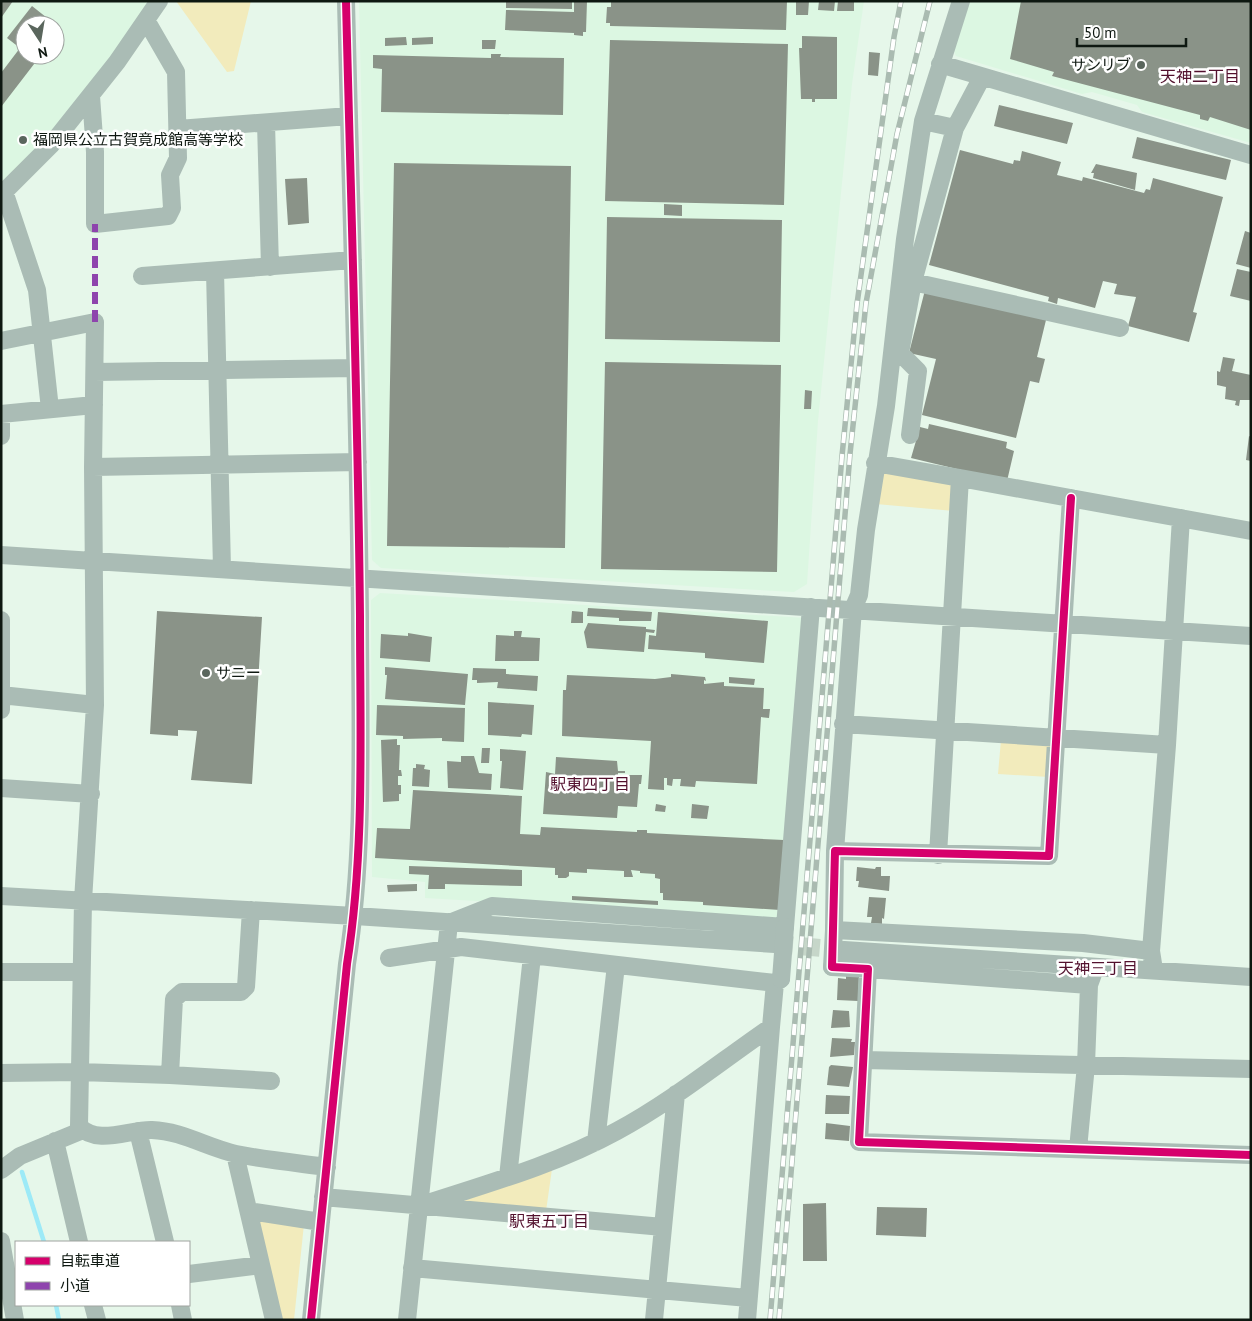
<svg xmlns="http://www.w3.org/2000/svg" width="1252" height="1321" viewBox="0 0 1252 1321" font-family="'PT Sans','Noto Sans JP',sans-serif">
<style>
.built{fill:#dcf7e2;fill-rule:evenodd}
.green{fill:#f2ebbc}
.lines{fill:none;stroke-linecap:round;stroke-linejoin:round}
.stream{stroke:#9deaf7;stroke-width:4.5}
.building{fill:#8a9388}
.minor-tunnel{stroke:#c6d6c9;stroke-width:18;stroke-dasharray:18 9;stroke-linecap:butt}
.minor{stroke:#aabcb5;stroke-width:18}
.rail-casing{stroke:#aabbb1;stroke-width:5.5}
.rail{stroke:#fff;stroke-width:4;stroke-dasharray:11;stroke-linecap:butt}
.minor-bridge{stroke:#aabcb5;stroke-width:18}
.quiet{stroke:#8e44ad;stroke-width:6;stroke-dasharray:12 6;stroke-linecap:butt}
.cycleway-casing{stroke:#fff;stroke-width:11}
.cycleway{stroke:#d6006c;stroke-width:8}
.poi-dot{fill:#5a665d;stroke:#fff;stroke-width:2}
.labels{text-anchor:middle;stroke-width:5;stroke-linejoin:round;paint-order:stroke}
.poi-label{font-size:15px;fill:#0e1811;stroke:#fff;text-anchor:start}
.neighbourhood-label{font-size:16px;fill:#53112e;stroke:#fff}
</style>
<rect width="100%" height="100%" fill="#e6f7ea"/>
<!-- built -->
<path class="built" d="M1,1H150L89,92L1,187ZM25,25H55V55H25Z
M359,1H864L852,84L818,421L807,584L794,592L381,568L372,560Z
M967,1H1251V143L1142,112L1137,105L1092,92L1082,94L956,56L952,47Z
M380,593L807,618L781,919L425,898V882L372,877L371,600Z"/>
<!-- green -->
<path class="green" d="M176,1H251L234,71L227,72Z
M886,470L954,482V511L876,504L880,474Z
M1001,740L1051,743L1049,777L998,774Z
M552,1169L546,1211L463,1201Z
M262,1220L304,1224L294,1320H279L257,1223Z"/>
<g class="lines">
<!-- stream -->
<path class="stream" d="M22,1172L44,1242
M56,1305L59,1320"/>
</g>
<!-- building -->
<path class="building" d="M1,1H13L1,18Z
M506,1H572V9L506,8Z
M574,1H587L586,32H583V36L574,35V33L505,30L506,10L574,12Z
M611,1H787L786,30L610,26V23H606L607,7H611Z
M796,1H809L808,15H796Z
M819,1H835L834,11L818,10Z
M838,1H854V11H837Z
M1021,1H1251V130L1210,117L1208,121L1200,119V115L1052,76L1054,72L1010,59Z
M32,6L61,29L55,37V25H25V55H41L1,107V73L20,48L7,38Z
M802,36L837,37V99H815V102H812V99H801L799,48H802Z
M406,37L407,45L385,46V38Z
M433,37V44L412,45V38Z
M482,40H496L495,49H482Z
M610,40L788,44L784,205L605,201Z
M869,52L880,53L878,76L868,75Z
M491,54H501L500,57L564,58L563,115L381,112L382,69L373,68V55L491,58Z
M999,105L1073,123L1067,144L994,126Z
M1137,137L1231,160L1226,180L1132,158Z
M960,150L1013,164L1014,160L1020,161L1022,151L1061,162L1057,175L1082,181L1083,177L1144,193L1146,189L1150,190L1153,178L1223,197L1193,312L1197,313L1189,342L1128,326L1136,297L1114,294L1117,284L1103,281L1095,308L1058,298L1057,304L1048,301L1049,297L929,265Z
M394,163L571,166L565,548L387,546Z
M1096,164L1137,173L1135,190L1093,178L1094,173H1091Z
M307,178L309,223L288,225L285,179Z
M664,204L682,205V216L664,215Z
M607,217L782,220L780,342L605,339Z
M1245,231L1251,233V268L1236,264Z
M1237,269L1251,272V301L1230,296Z
M925,290L1046,320L1037,357L1045,359L1039,383L1030,381L1016,438L922,415L936,359L909,353Z
M1223,357L1235,359L1232,371L1251,375L1250,400H1240L1239,406L1235,405L1236,401L1225,399L1226,387L1217,385V371L1220,372Z
M605,362L781,365L777,572L601,569Z
M805,390L812,391L811,409H804Z
M929,424L1007,442L1006,448L1014,451L1007,481L911,458L920,427L928,429Z
M1249,436L1251,437V461L1246,460Z
M588,608L652,612L651,621H619V618L587,616Z
M157,611L262,617L252,784L191,780L197,731L178,730V736L150,734Z
M572,611L583,612V623H571Z
M658,612L768,621L764,663L705,658V653L648,649L649,635L656,636Z
M588,623L646,627V629L655,630L654,633L646,632L644,652L587,648L584,632Z
M514,631H522L521,637L540,638L539,661H495L496,635L514,636Z
M408,633L432,637L430,662L380,658L381,634L408,636Z
M385,667L468,674L465,705L385,699L387,675H385Z
M473,668L506,669V674L538,676L537,691L497,688L498,682L477,683V680H472Z
M671,674L705,677L706,681L704,680V684L724,682V686L764,688L763,709H770L769,718L761,717L757,784L696,781L695,787L680,786L681,779H673L672,786L667,785V778H664V790L648,789L651,741L562,736L563,690H566L567,675L655,679L671,677Z
M729,677L755,679L754,685L729,683Z
M488,702L534,705L532,735L522,734L521,737L488,735Z
M377,705L465,708L464,742L442,741V738L403,739V736L376,735Z
M397,739V745H400L399,770H401L402,776H398V785H401V794H399V801L383,802L381,740Z
M482,748H490L489,763H481Z
M500,749L526,751L523,790L500,788L502,761H500Z
M461,756H474L479,773L492,774L491,790L448,788L447,761L461,762Z
M556,757L617,761L618,771H625V773H618V777H625V775H642L641,784H639L637,807L618,806L617,818L543,814L546,772L555,774Z
M416,764L425,765L424,769L430,770L429,787L412,786L413,768H416Z
M413,790L522,796L520,834L540,835L541,827L637,832V830H647V833L784,840L780,910L703,905V902L663,900V893H660V879L655,878V874L640,873V871L631,870L633,877H624V871L587,869V873L569,872V876L566,878H558V875H555V868L375,858L377,828L410,829Z
M656,804L666,806L665,812L655,811Z
M692,804L709,806L707,819L691,818Z
M409,866L522,870V886L445,884V889H428L429,875L409,874Z
M857,867L875,869L876,867H881V876H890L889,891L858,887L859,881H856Z
M417,884V891L388,892L387,885Z
M572,896L658,901V905L572,900Z
M869,897L886,898L884,919L882,918V924L871,923L872,917H867Z
M846,976L859,977L858,1001L837,1000L838,978L846,979Z
M833,1010L849,1011L850,1027L831,1028Z
M832,1038L852,1039L851,1042H855L854,1055L830,1057Z
M831,1065L853,1067L849,1087L827,1085L829,1067Z
M826,1095L850,1096L849,1114H825Z
M826,1123L850,1126L849,1141L825,1139Z
M826,1203L827,1261H803V1204Z
M877,1207L927,1208L926,1237L876,1235Z"/>
<g class="lines">
<!-- minor-tunnel -->
<path class="minor-tunnel" d="M775,944L844,950"/>
<!-- minor -->
<path class="minor" d="M940,64L1251,155
M91,96L95,152V224L168,216L172,208L170,175L178,158L176,72L146,20
M923,121L955,128
M266,123L270,267
M178,129L349,116
M5,194L37,290L50,409
M1,195L51,145L117,62L159,1
M215,271L222,569
M142,276L353,260
M913,282L1120,328
M1,341L95,322L93,467L95,705L83,901L79,1126C97,1146 130,1129 152,1130C182,1131 208,1148 236,1154C266,1160 297,1163 327,1167
M95,372L355,368
M910,435L918,371L900,353L913,282L955,128L982,77
M1,436V414L94,405
M875,463L960,478
M93,467L358,462
M1071,498L1049,856L835,851L834,930L1083,943L1151,951
M1,555L1251,636
M1,620V710
M1,695L95,705
M843,724L1167,745
M1,788L91,794
M835,851L853,609L859,595L866,530L886,406L905,239L923,121L961,1
M938,855L960,478L1251,531
M1,896L355,916L775,944
M251,910L246,987L241,992H182L174,999L170,1075L271,1081
M844,950L1251,977
M389,958L461,947L775,983
M832,967L868,969L859,1142L1251,1155
M868,969L1089,985
M1154,970L1151,951L1167,745L1181,518
M1,972H80
M864,1060L1251,1069
M1,1073L79,1072L170,1075
M138,1131L165,1242
M55,1141L79,1242
M596,1142L616,965
M1078,1149L1086,1065L1089,985L1093,974
M235,1154L274,1320
M1,1170L20,1156L83,1130
M508,1177L532,956
M323,1197L663,1227
M419,1206C486,1184 555,1165 617,1131C671,1102 720,1062 771,1027
M249,1211L321,1222
M1,1241L15,1320
M412,1268L748,1298
M189,1274L261,1265
M93,1305L97,1320
M180,1305L183,1320
M311,1320L347,964C365,850 360,732 360,616C358,411 351,206 346,1
M407,1320L449,923L492,906L785,927L811,607
M654,1320L676,1094
M747,1320L771,1027L775,983L781,979"/>
<defs>
<path id="rail" d="M770,1320L842,456L857,304L894,37L901,1
M779,1320L850,454L866,303L897,134L930,1"/>
</defs>
<!-- rail casing -->
<use href="#rail" class="rail-casing"/>
<!-- rail -->
<use href="#rail" class="rail"/>
<!-- minor-bridge -->
<path class="minor-bridge" d="M832,967L834,930
M781,979L785,927"/>
<!-- quiet -->
<path class="quiet" d="M95,322V224"/>
<defs>
<path id="cycleway" d="M1071,498L1049,856L835,851L832,967L868,969L859,1142L1251,1155
M311,1320L347,964C365,850 360,732 360,616C358,411 351,206 346,1"/>
</defs>
<!-- cycleway casing -->
<use href="#cycleway" class="cycleway-casing"/>
<!-- cycleway -->
<use href="#cycleway" class="cycleway"/>
</g>
<!-- markers -->
<g class="poi-dot">
<circle cx="1141" cy="65" r="5"/>
<circle cx="23" cy="140" r="5"/>
<circle cx="206" cy="673" r="5"/>
</g>
<g class="labels">
<!-- poi labels -->
<g class="poi-label">
<text x="1131" y="70" text-anchor="end">サンリブ</text>
<text x="33" y="145">福岡県公立古賀竟成館高等学校</text>
<text x="216" y="678">サニー</text>
</g>
<!-- neighbourhood labels -->
<g class="neighbourhood-label">
<text x="1200" y="82">天神二丁目</text>
<text x="590" y="790">駅東四丁目</text>
<text x="1098" y="974">天神三丁目</text>
<text x="549" y="1227">駅東五丁目</text>
</g>
</g>
<!-- border -->
<rect width="1252" height="1321" fill="none" stroke="#0e1811" stroke-width="5"/>
<!-- legend -->
<rect x="15" y="1241" width="175" height="65" fill="#ffffff" stroke="#9fa3a0"/>
<rect x="25" y="1257" width="25" height="8" fill="#d6006c" stroke="#9fa3a0"/>
<text x="60" y="1266" font-size="15" fill="#0e1811">自転車道</text>
<rect x="25" y="1282" width="25" height="8" fill="#8e44ad" stroke="#9fa3a0"/>
<text x="60" y="1291" font-size="15" fill="#0e1811">小道</text>
<!-- north arrow -->
<g transform="translate(40 40) rotate(168)"><circle r="24" fill="#ffffff" stroke="#9fa3a0"/>
<path d="M0-4L9 19L0 12L-9 19Z" fill="#5a665d"/>
<text y="-8" font-size="14" font-weight="bold" text-anchor="middle" fill="#0e1811">N</text>
</g>
<!-- scale -->
<path d="M1077 38v8h109v-8" fill="none" stroke="#0e1811" stroke-width="2.5"/>
<text x="1084" y="38" font-size="15" fill="#0e1811" stroke="#ffffff" stroke-width="4" paint-order="stroke">50 m</text>
</svg>
